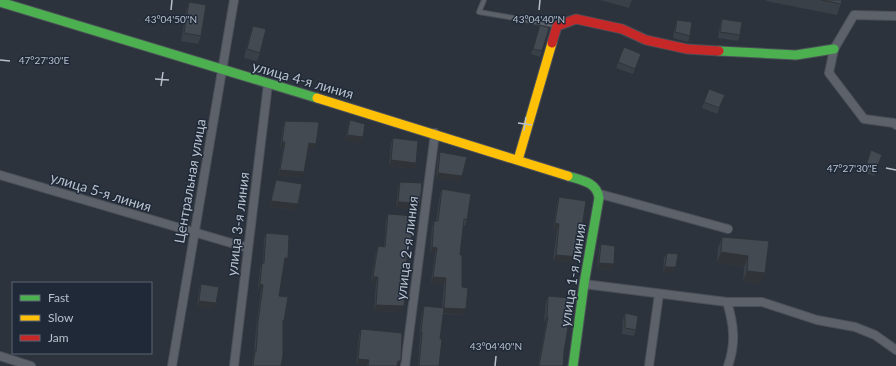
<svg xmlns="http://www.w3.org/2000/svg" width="896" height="366" viewBox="0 0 896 366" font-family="Lato,sans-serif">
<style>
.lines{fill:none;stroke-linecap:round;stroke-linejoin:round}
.lane-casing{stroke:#4b4f57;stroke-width:6}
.street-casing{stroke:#4b4f57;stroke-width:10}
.fast-casing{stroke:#4b4f57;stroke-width:11}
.slow-casing{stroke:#4b4f57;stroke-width:11}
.jam-casing{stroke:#4b4f57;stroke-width:11}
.lane{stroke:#5d626a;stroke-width:4}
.street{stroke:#5d626a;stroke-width:8}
.fast{stroke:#4caf50;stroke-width:9}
.slow{stroke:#ffc107;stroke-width:9}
.jam{stroke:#c62828;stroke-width:9}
.wall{fill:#3a4047}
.shaded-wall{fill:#303439}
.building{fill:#444a52;stroke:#303439}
.ticks{fill:none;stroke:#b7c0cc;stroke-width:1.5}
.labels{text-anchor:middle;stroke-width:3;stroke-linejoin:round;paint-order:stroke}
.street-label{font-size:14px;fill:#b7c0cc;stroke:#1f2938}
.ticks-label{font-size:10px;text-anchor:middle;fill:#b7c0cc;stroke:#1f2938;stroke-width:3;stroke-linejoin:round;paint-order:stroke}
</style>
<rect width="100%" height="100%" fill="#2c333d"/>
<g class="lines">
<defs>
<path id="lane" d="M484,0L479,12L555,25"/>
<path id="street" d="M896,16L854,15L834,49L829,73L864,119L894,123L896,125
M0,175L248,248
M600,194L728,229
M584,284L727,302H762L817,320L855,327L875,335L896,350
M727,302C734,325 736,343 728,366
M0,356L31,366
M172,366L234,0
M234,366L268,84
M405,366L435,133
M649,366L659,294"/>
<path id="fast" d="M0,2L317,98
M719,51L796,55L834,49
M568,176C581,180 597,182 599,198L584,284L573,366"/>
<path id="slow" d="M317,98L568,176
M518,160L552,43"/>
<path id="jam" d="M552,43L557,26L576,19L622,29L646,40L687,49L719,51"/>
</defs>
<!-- lane casing -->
<use href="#lane" class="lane-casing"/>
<!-- street casing -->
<use href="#street" class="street-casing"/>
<!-- fast casing -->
<use href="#fast" class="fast-casing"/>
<!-- slow casing -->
<use href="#slow" class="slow-casing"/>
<!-- jam casing -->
<use href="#jam" class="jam-casing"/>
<!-- lane -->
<use href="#lane" class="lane"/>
<!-- street -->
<use href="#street" class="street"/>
<!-- fast -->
<use href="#fast" class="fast"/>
<!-- slow -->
<use href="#slow" class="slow"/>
<!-- jam -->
<use href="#jam" class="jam"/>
</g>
<!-- wall -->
<path class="wall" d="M600,0H632L629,8Z
M766,0H842L837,15L766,1Z
M189,2L201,36L198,44L181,41L186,11Z
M722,19L740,35L738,41L718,38L720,25Z
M677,20L690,36L688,42L673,38L675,26Z
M540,25L542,51L540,57L531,54Z
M253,26L260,53L257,61L244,58L250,34Z
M624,47L641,54L633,74L616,68Z
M725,95L717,114L702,108L704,102Z
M350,120L361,143L345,141L348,126Z
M285,121L316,144L314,149H308L304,172L302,177L278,176L283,148H280L283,127Z
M393,138L416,163L414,169L389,166L391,144Z
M871,150L882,155L874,176L864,172Z
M440,152L460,182L436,179L438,157Z
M276,180L298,204L296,210L269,207Z
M400,182L418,209L396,208L398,188Z
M442,189L467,220L465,226L463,225L460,255L464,315L443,314L440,339L439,366H418L420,337H419L422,312L424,306L442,308L444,284L431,283L435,253H430L432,227L434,221H436L440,194Z
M559,197L577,262L553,261L557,230L553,229L557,203Z
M388,214L411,242L409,247H408L401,312L374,311L376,283L371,282L376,252L378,246L384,247L386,220Z
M266,233L286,264H284L279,296L284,321L283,324L281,366H252L253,357L254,354L256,328L261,290H258L260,269L263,263L264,239Z
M722,237L769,241L761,284L743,282L744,267L717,263L718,248Z
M601,244L614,264L612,270L597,269L599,250Z
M667,253L674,273H663L664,258Z
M201,284L214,309L197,307L199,290Z
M548,296L564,351L563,366H538L546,323L544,322L546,302Z
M625,313L636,330L634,336L622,334L623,319Z
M361,329L399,366H367V365H356L359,335Z"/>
<!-- shaded-wall -->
<path class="shaded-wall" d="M347,135L363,137L361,143L345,141Z
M282,142H285L283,148H280Z
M309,143L316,144L314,149H307Z
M391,160L416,163L414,169L389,166Z
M280,170L304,172L302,177L278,176Z
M438,173L462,176L460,182L436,179Z
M271,201L298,204L296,210L269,207Z
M398,202L420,203L418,209L396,208Z
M555,223L559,224L557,230L553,229Z
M408,241L411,242L409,247H406Z
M432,247L437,248L435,253H430Z
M721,252L748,256L744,267L717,263Z
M556,255L579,257L577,262L553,261Z
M285,258H288L286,264H283Z
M599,263L614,264L612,270L597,269Z
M665,267H676L674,273H663Z
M747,271L765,273L761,284L743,282Z
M373,277H378L376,283L371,282Z
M433,277L446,278L444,284L431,283Z
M260,284L263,285L261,290H258Z
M199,301L216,303L214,309L197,307Z
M376,305L404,306L401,312L374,311Z
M444,308L466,309L464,315L441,313Z
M547,317H548L546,323L544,322Z
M421,331L422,332L420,337H419Z
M358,359L369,360L367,365H356Z
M398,361H401L399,366H396Z"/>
<!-- building -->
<path class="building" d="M821,0H842L841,4Z
M189,2L206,5L201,36L184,33Z
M722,19L742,22L740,35L720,32Z
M677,20L692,22L690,36L675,32Z
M540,25L549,28L542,51L533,49Z
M253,26L266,29L260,53L247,49Z
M624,47L641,54L635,69L618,62Z
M709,89L725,95L719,108L704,102Z
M350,120L365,124L363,137L347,135Z
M285,121L319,122L316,144L309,143L304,172L280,170L285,142H282Z
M393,138L418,141L416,163L391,160Z
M871,150L882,155L876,170L866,166Z
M440,152L467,157L462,176L438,173Z
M276,180L302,184L298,204L271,201Z
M400,182L422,183L420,203L398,202Z
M442,189L471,194L467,220L464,219L460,255H462V287L468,288L466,309L444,308L446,278L433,277L437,248L432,247L434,221H438Z
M559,197L586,201L581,233H583L579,257L556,255L559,224L555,223Z
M388,214L415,216L411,242L408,241L404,306L376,305L378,277H373L378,246L385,247Z
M266,233L289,235L288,258H285L279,296L288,297L284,321L283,320V355L281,366H253L255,351L256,352L258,322L263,285L260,284L262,263H264Z
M722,237L769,241L765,273L747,271L748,256L721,252Z
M601,244L615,246L614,264L599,263Z
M667,253L678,254L676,267H665Z
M201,284L219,287L216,303L199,301Z
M548,296L570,298L567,328H568L564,351L563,366H539L548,317H547Z
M424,306L444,308L440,339H442L439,366H419L422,332L421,331Z
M625,313L638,316L636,330L625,328Z
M361,329L402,333L401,361H398L397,366H368L369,360L358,359Z"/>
<!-- ticks -->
<path class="ticks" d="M171,10L172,0M539,10L540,0M0,60L10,61M155,79L169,80M161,86L163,72M518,123L532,125M524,131L526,117M886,168L896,170M495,366L496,356"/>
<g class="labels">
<!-- street labels -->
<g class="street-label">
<text transform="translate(303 80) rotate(16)" y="5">улица 4-я линия</text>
<text transform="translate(190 181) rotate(-80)" y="5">Центральная улица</text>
<text transform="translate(101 192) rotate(17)" y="5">улица 5-я линия</text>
<text transform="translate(238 224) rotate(-83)" y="5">улица 3-я линия</text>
<text transform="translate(407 248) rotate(-83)" y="5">улица 2-я линия</text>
<text transform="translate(573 275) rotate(-81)" y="5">улица 1-я линия</text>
</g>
</g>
<g class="ticks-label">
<text x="171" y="23">43°04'50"N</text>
<text x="539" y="23">43°04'40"N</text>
<text x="44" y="64">47°27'30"E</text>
<text x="852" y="172">47°27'30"E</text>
<text x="496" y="350">43°04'40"N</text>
</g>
<!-- legend -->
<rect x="12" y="282" width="140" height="72" fill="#1f2938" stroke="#5c6573"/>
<rect x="20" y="295" width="20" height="6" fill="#4caf50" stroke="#5c6573"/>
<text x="48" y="302" font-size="12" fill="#b7c0cc">Fast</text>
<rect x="20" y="315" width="20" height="6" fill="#ffc107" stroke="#5c6573"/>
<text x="48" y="322" font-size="12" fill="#b7c0cc">Slow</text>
<rect x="20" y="335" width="20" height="6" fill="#c62828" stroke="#5c6573"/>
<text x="48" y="342" font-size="12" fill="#b7c0cc">Jam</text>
</svg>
